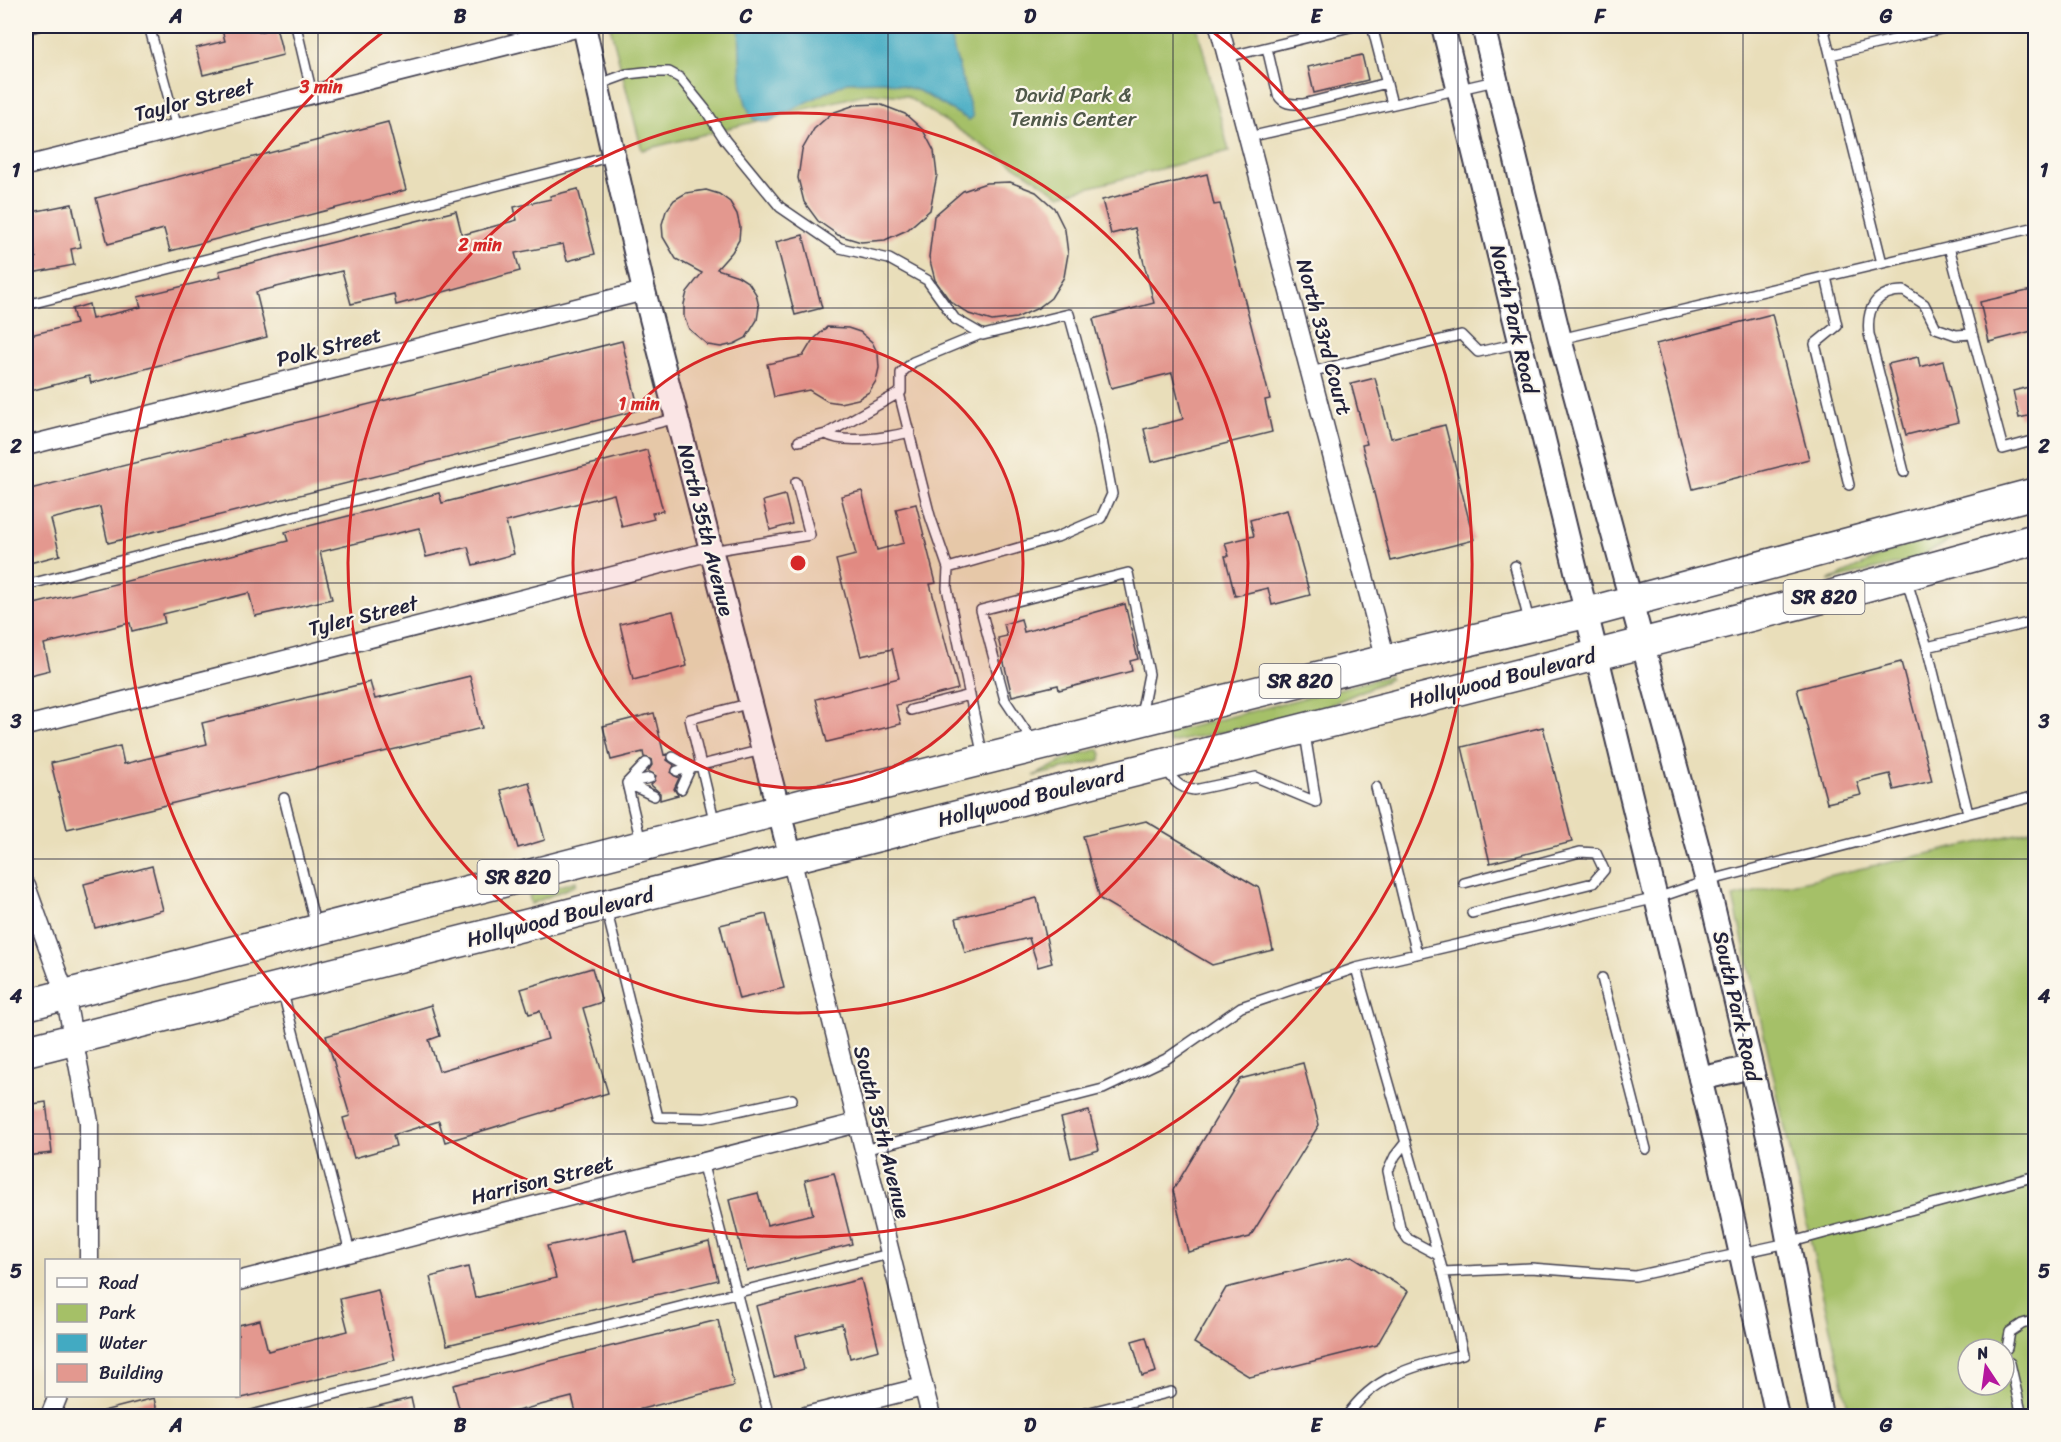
<svg xmlns="http://www.w3.org/2000/svg" width="2061" height="1442" viewBox="0 0 2061 1442" font-family="Sriracha,sans-serif">
<style>
.green{fill:#a5c067;stroke:#647151;stroke-width:1.5;fill-rule:evenodd}
.water{fill:#42aac2;stroke:#32667e;stroke-width:1.5}
.building{fill:#e3988f}
.lines{fill:none;stroke-linecap:round;stroke-linejoin:round}
.service-casing{stroke:#403e4e;stroke-width:12}
.minor-casing{stroke:#403e4e;stroke-width:21}
.tertiary-casing{stroke:#403e4e;stroke-width:26}
.trunk-casing{stroke:#403e4e;stroke-width:33}
.service{stroke:#fff;stroke-width:9}
.minor{stroke:#fff;stroke-width:18}
.tertiary{stroke:#fff;stroke-width:22}
.trunk{stroke:#fff;stroke-width:30}
.grid{fill:none;stroke:#22223b;stroke-width:1.5;stroke-opacity:0.55}
.ring{fill:none;stroke:#d62828;stroke-width:3}
.labels{text-anchor:middle;stroke-width:4.5;stroke-linejoin:round;paint-order:stroke}
.shield{fill:#fbf7ec;stroke:#636270;stroke-width:1.5}
.shield-label{font-size:20px;font-weight:bold;fill:#22223b}
.park-label{font-size:21px;fill:#50594a;stroke:#fbf7ec}
.street-label{font-size:21px;fill:#22223b;stroke:#fbf7ec}
.centre{fill:#d62828;stroke:#fbf7ec;stroke-width:3}
.ring-label{font-size:18px;text-anchor:middle;font-weight:bold;fill:#d62828;stroke:#fbf7ec;stroke-width:4.5;stroke-linejoin:round;paint-order:stroke}
.neatline{fill:none;stroke:#22223b;stroke-width:2}
.grid-label{font-size:20px;text-anchor:middle;font-weight:bold;fill:#22223b}
</style>
<rect width="100%" height="100%" fill="#fbf7ec"/>
<filter id="ink" filterUnits="userSpaceOnUse"><feTurbulence type="fractalNoise" baseFrequency=".0167" numOctaves="2"/><feDisplacementMap in="SourceGraphic" scale="12" xChannelSelector="R" yChannelSelector="G"/><feConvolveMatrix kernelMatrix="1 2 1 2 8 2 1 2 1" color-interpolation-filters="sRGB"/></filter>
<filter id="wash" filterUnits="userSpaceOnUse"><feTurbulence type="fractalNoise" baseFrequency=".008" numOctaves="4" result="noise"/><feDisplacementMap in="SourceGraphic" scale="24" xChannelSelector="R" yChannelSelector="G"/><feGaussianBlur stdDeviation="1.35" result="paint"/><feColorMatrix in="noise" values="0 0 0 0 0 0 0 0 0 0 0 0 0 0 0 0 0 1.4 0 .05"/><feComposite in="paint" operator="in"/></filter>
<g filter="url(#wash)">
<rect width="100%" height="100%" fill="#e9deba"/>
<!-- green -->
<path class="green" d="M610,26H1197L1229,151L1060,195L906,96L869,93L642,150Z
M1977,526L1913,560L1828,581L1907,544Z
M1389,676L1390,679L1309,714L1170,743L1167,733Z
M1099,749L1102,754L1100,760L1034,776L1073,756Z
M2035,830V1416H1850L1733,897ZM1968,1349H2004V1385H1968Z
M576,881V885L531,904L529,895Z"/>
<!-- water -->
<path class="water" d="M739,26H947L973,117L969,120L919,91L885,81L847,82L768,122L753,119C737,95 741,54 739,26Z"/>
<g id="blocks">
<!-- building -->
<path class="building" d="M221,26H257L259,32L276,27L283,55L203,75L196,48L225,41Z
M1362,55L1368,80L1314,93L1308,67Z
M879,104L905,114L923,130L934,151L937,175L930,210L907,230L885,240L861,242L838,235L818,221L804,202L798,178L802,150L814,129L832,113L855,105Z
M388,122L406,190L170,251L164,229L108,244L96,198Z
M1207,174L1214,205L1220,204L1270,399L1265,400L1272,432L1152,462L1144,429L1183,419L1172,373L1111,388L1093,319L1154,303L1135,228L1111,234L1102,200Z
M1010,182L1036,192L1054,208L1065,230L1068,254L1064,277L1051,298L1038,308L1016,318L992,321L969,314L950,301L935,280L929,257L934,216L963,191L986,183Z
M578,189L595,254L567,261L563,244L515,253L520,271L396,305L394,294L351,304L342,271L256,292L267,337L91,383L89,376L26,392V336L76,324L72,309L89,304L92,319L141,307L138,297L221,277L219,271L456,211L462,235L517,220L514,207L551,199L550,196Z
M706,190L719,194L730,202L737,214L740,227L739,240L732,252L717,269L738,276L749,283L756,294L759,307L757,320L746,338L734,344L721,347L708,345L689,329L684,317V304L687,292L702,273L676,259L663,237L662,224L666,211L674,200L686,193Z
M72,204L81,247L71,249L74,265L26,274V260L36,258L27,213Z
M803,235L822,308L795,315L776,242Z
M2036,289V330L1989,342L1980,302Z
M1772,314L1809,459L1693,489L1656,344Z
M827,327L848,328L860,332L872,342L878,354L879,368L876,381L869,392L858,399L840,403L827,401L809,390L774,397L767,364L803,356L812,341Z
M622,341L639,410L108,543L100,507L51,519L60,555L26,564V490Z
M1918,357L1920,367L1943,361L1958,422L1906,435L1888,364Z
M1375,378L1391,438L1445,425L1474,540L1391,561L1362,445L1367,444L1351,384Z
M2036,385V414L2019,418L2013,391Z
M647,450L663,511L652,513L654,519L622,527L614,494L506,522L514,554L473,565L468,547L426,557L419,528L320,552L332,599L255,616L249,593L163,614L165,623L132,631L130,623L44,644L50,670L26,676V606L288,541L285,532L439,493L442,503Z
M862,491L877,550L904,543L896,509L916,504L936,583L930,584L958,689L896,705L901,724L827,742L816,699L899,678L892,649L861,656L836,560L856,555L841,496Z
M785,495L792,524L770,530L763,501Z
M1287,510L1310,595L1272,605L1268,588L1235,596L1225,556H1229L1225,543L1254,536L1250,520Z
M1125,604L1138,659L1130,661L1132,671L1059,690L1058,685L1012,696L998,638L1007,636L1004,624L1021,619L1024,632Z
M673,611L687,666L633,680L620,624Z
M1901,662L1932,781L1894,790L1890,774L1857,782L1861,795L1827,803L1797,689Z
M470,676L482,728L67,829L51,763L120,746L124,764L207,744L202,723L370,682L375,699Z
M654,713L664,755L667,754V760L674,765L671,773L679,778L674,789L678,795L660,800V793L651,785L656,776L648,771L652,765L651,759L644,757L643,752L611,760L603,726Z
M1543,727L1572,842L1490,863L1462,747Z
M529,782L545,840L518,848L501,790Z
M1146,821L1259,888L1273,950L1212,965L1100,899L1083,836Z
M152,866L163,910L95,928L84,884Z
M1037,898L1052,963L1038,967L1029,938L965,953L956,918Z
M766,914L784,988L739,999L720,925Z
M592,968L602,1002L583,1008L608,1093L445,1142L439,1121L393,1135L396,1146L354,1158L343,1118L350,1116L326,1036L431,1005L440,1036L429,1040L439,1071L548,1039L540,1011L529,1014L521,989Z
M1303,1063L1319,1125L1250,1237L1188,1252L1173,1190L1240,1079Z
M46,1102L52,1153L26,1156V1105Z
M1089,1111L1099,1150L1071,1158L1061,1118Z
M834,1173L852,1244L747,1271L729,1200L758,1193L767,1225L813,1214L805,1180Z
M626,1229L634,1261L709,1242L718,1280L447,1345L430,1277L468,1267L475,1298L556,1278L547,1246Z
M1352,1256L1408,1291L1377,1345L1250,1377L1194,1343L1226,1288Z
M861,1279L879,1350L850,1358L842,1324L796,1336L804,1369L774,1377L756,1306Z
M378,1290L395,1360L238,1399V1325L260,1320L268,1351L348,1331L340,1299Z
M718,1320L734,1386L613,1416H577L572,1397L513,1412L514,1416H461L453,1385Z
M1146,1337L1156,1372L1142,1376L1132,1341Z
M154,1398L158,1416H104L103,1411Z
M411,1398L415,1416H359L358,1411Z"/>
</g>
</g>
<g filter="url(#ink)">
<use href="#blocks" fill-opacity="0" stroke="#403e4e" stroke-width="1.5"/>
<g class="lines">
<defs>
<path id="service" d="M149,26L177,128
M296,26L312,94
M1372,26L1392,104
M1823,26L1882,263
M26,29L38,26
M1267,48L1278,95C1284,105 1292,104 1303,104L1387,83
M1830,55L1953,26
M1227,57L1354,26
M597,85L627,74L645,72H669L680,78L705,109L725,140L780,207L840,248L889,259L927,280L955,319L983,335L1069,314L1099,424L1112,494L1101,518L1057,537L948,568L947,588L983,757
M1249,137L1495,81
M1949,247L2003,449L2036,440
M1826,277L1837,326L1815,344L1849,485
M26,305L613,156
M1560,339L2036,227
M1310,372L1461,335L1478,352L1519,343
M826,434C844,445 889,437 910,432
M799,441L826,434L899,393
M1904,472L1869,334C1866,308 1876,291 1904,291L1924,304L1936,328L1956,335L1972,334
M711,551L810,535L796,482
M1515,566L1529,621
M948,568L930,516L899,393L901,392V373L913,362L981,334
M1906,578L1927,647L1968,813
M26,585L677,418
M1927,647L2036,621
M911,710L970,695
M1033,742L1005,700L981,610L1128,573L1149,674L1141,715
M673,757L691,767L681,789
M646,763L627,783L654,796
M1165,767C1173,780 1178,788 1194,790L1256,777L1316,802L1305,734
M677,771L762,750
M1376,787L1417,954
M284,798L316,927
M715,824L690,719L751,703
M641,842L627,783L650,778
M1464,883L1580,852L1596,853L1604,870L1593,883L1472,913
M606,908L658,1117L705,1118L792,1099
M1602,978L1646,1149
M282,989L350,1252
M1406,1142L1395,1156L1388,1171L1400,1228L1408,1239L1438,1255
M864,1150L1103,1089L1166,1059L1241,1007L1356,968L1657,898L1707,881L2036,796
M702,1162L769,1416
M1443,1272L1531,1268L1635,1276L1788,1243L2036,1176
M2007,1348L2010,1332L2022,1324L2036,1320
M2010,1363L2022,1416
M248,1416L889,1254
M1074,1416L1171,1392
M1347,1416C1375,1374 1416,1366 1463,1354L1443,1272L1356,968"/>
<path id="minor" d="M1219,26L1386,660
M26,166L584,26
M26,446L644,291
M26,726L711,551
M791,858L931,1416
M26,886L65,994L89,1122V1260
M238,1281L857,1123
M50,1416L58,1396
M806,1416L923,1387"/>
<path id="tertiary" d="M584,26L644,291L791,858
M1443,26L1718,1152L1777,1416
M1483,26L1560,339L1707,881L1771,1149L1821,1416
M1700,1079L1751,1067"/>
<path id="trunk" d="M26,1005L808,803L1386,660L1586,613L2036,493
M26,1051L1830,596L2036,539"/>
</defs>
<!-- service casing -->
<use href="#service" class="service-casing"/>
<!-- minor casing -->
<use href="#minor" class="minor-casing"/>
<!-- tertiary casing -->
<use href="#tertiary" class="tertiary-casing"/>
<!-- trunk casing -->
<use href="#trunk" class="trunk-casing"/>
<!-- service -->
<use href="#service" class="service"/>
<!-- minor -->
<use href="#minor" class="minor"/>
<!-- tertiary -->
<use href="#tertiary" class="tertiary"/>
<!-- trunk -->
<use href="#trunk" class="trunk"/>
</g>
</g>
<!-- grid -->
<path class="grid" d="M318,26V1416M603,26V1416M888,26V1416M1173,26V1416M1458,26V1416M1743,26V1416M26,308H2036M26,583H2036M26,859H2036M26,1134H2036"/>
<!-- distance rings -->
<circle cx="798" cy="563" r="225" fill="#d62828" fill-opacity=".12"/>
<g class="ring">
<circle cx="798" cy="563" r="225"/>
<circle cx="798" cy="563" r="450"/>
<path d="M1208 28A674 674 0 1 1 388 28"/>
</g>
<g class="labels">
<!-- shield labels -->
<g class="shield">
<rect x="1783.5" y="580" width="81" height="34" rx="4.5"/>
<rect x="1259.5" y="664" width="81" height="34" rx="4.5"/>
<rect x="477.5" y="860" width="81" height="34" rx="4.5"/>
</g>
<g class="shield-label">
<text x="1824" y="604">SR 820</text>
<text x="1300" y="688">SR 820</text>
<text x="518" y="884">SR 820</text>
</g>
<!-- park labels -->
<g class="park-label">
<text x="1073" y="102">David Park &amp;<tspan x="1073" dy="24">Tennis Center</tspan></text>
</g>
<!-- street labels -->
<g class="street-label">
<text transform="translate(194 100) rotate(-14)" y="7">Taylor Street</text>
<text transform="translate(1514 319) rotate(77)" y="7">North Park Road</text>
<text transform="translate(1324 337) rotate(75)" y="7">North 33rd Court</text>
<text transform="translate(329 347) rotate(-14)" y="7">Polk Street</text>
<text transform="translate(706 530) rotate(76)" y="7">North 35th Avenue</text>
<text transform="translate(363 616) rotate(-14)" y="7">Tyler Street</text>
<text transform="translate(1502 678) rotate(-14)" y="7">Hollywood Boulevard</text>
<text transform="translate(1031 797) rotate(-14)" y="7">Hollywood Boulevard</text>
<text transform="translate(560 917) rotate(-14)" y="7">Hollywood Boulevard</text>
<text transform="translate(1737 1006) rotate(77)" y="7">South Park Road</text>
<text transform="translate(882 1132) rotate(76)" y="7">South 35th Avenue</text>
<text transform="translate(542 1180) rotate(-14)" y="7">Harrison Street</text>
</g>
</g>
<circle cx="798" cy="563" r="9" class="centre"/>
<g class="ring-label">
<text x="321" y="93">3 min</text>
<text x="480" y="251">2 min</text>
<text x="639" y="410">1 min</text>
</g>
<!-- margin -->
<rect width="2061" height="1442" fill="none" stroke="#fbf7ec" stroke-width="66"/>
<!-- legend -->
<rect x="45" y="1259" width="195" height="138" fill="#fbf7ec" stroke="#a4a2a5" stroke-width="1.5"/>
<rect x="57" y="1278" width="30" height="9" fill="#ffffff" stroke="#a4a2a5" stroke-width="1.5"/>
<text x="99" y="1289" font-size="18" fill="#22223b">Road</text>
<rect x="57" y="1304" width="30" height="18" fill="#a5c067" stroke="#a4a2a5" stroke-width="1.5"/>
<text x="99" y="1319" font-size="18" fill="#22223b">Park</text>
<rect x="57" y="1334" width="30" height="18" fill="#42aac2" stroke="#a4a2a5" stroke-width="1.5"/>
<text x="99" y="1349" font-size="18" fill="#22223b">Water</text>
<rect x="57" y="1364" width="30" height="18" fill="#e3988f" stroke="#a4a2a5" stroke-width="1.5"/>
<text x="99" y="1379" font-size="18" fill="#22223b">Building</text>
<!-- north arrow -->
<g transform="translate(1986 1367) rotate(347)"><circle r="28" fill="#fbf7ec" stroke="#a4a2a5" stroke-width="1.5"/>
<path d="M0-4.5L10 22L0 15L-10 22Z" fill="#b5179e"/>
<text y="-9" font-size="16" font-weight="bold" text-anchor="middle" fill="#22223b">N</text>
</g>
<rect x="33" y="33" width="1995" height="1376" class="neatline"/>
<g class="grid-label">
<text x="176" y="23">A</text>
<text x="460" y="23">B</text>
<text x="746" y="23">C</text>
<text x="1030" y="23">D</text>
<text x="1316" y="23">E</text>
<text x="1600" y="23">F</text>
<text x="1886" y="23">G</text>
<text x="16" y="177">1</text>
<text x="2044" y="177">1</text>
<text x="16" y="453">2</text>
<text x="2044" y="453">2</text>
<text x="16" y="728">3</text>
<text x="2044" y="728">3</text>
<text x="16" y="1003">4</text>
<text x="2044" y="1003">4</text>
<text x="16" y="1278">5</text>
<text x="2044" y="1278">5</text>
<text x="176" y="1432">A</text>
<text x="460" y="1432">B</text>
<text x="746" y="1432">C</text>
<text x="1030" y="1432">D</text>
<text x="1316" y="1432">E</text>
<text x="1600" y="1432">F</text>
<text x="1886" y="1432">G</text>
</g>
</svg>
